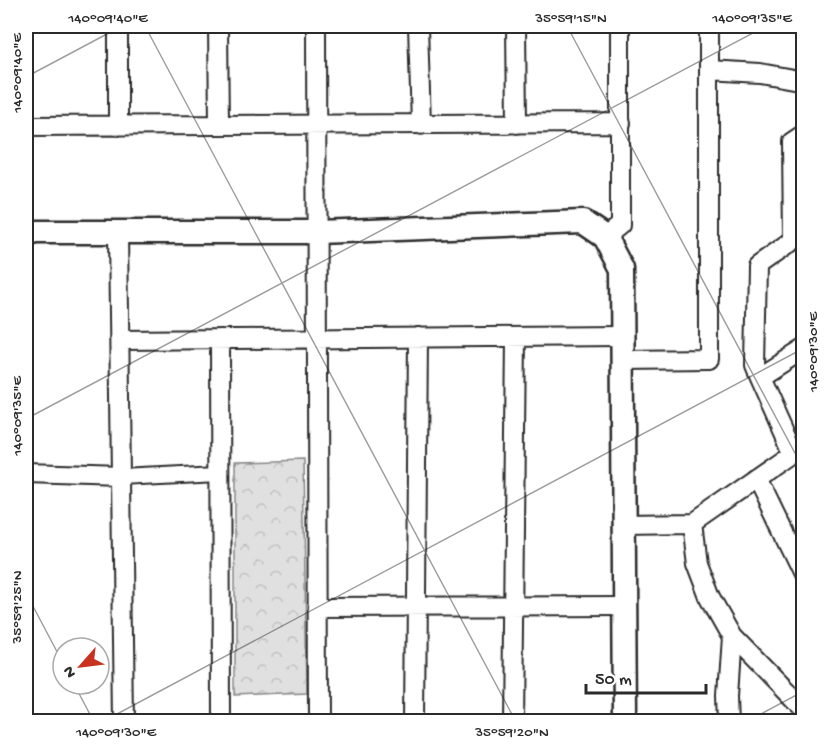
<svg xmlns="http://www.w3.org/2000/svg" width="829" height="747" viewBox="0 0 829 747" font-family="'Gochi Hand',sans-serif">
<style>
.forest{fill:url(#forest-crowns);stroke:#868686;stroke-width:1.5}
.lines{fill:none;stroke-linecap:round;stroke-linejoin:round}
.pedestrian-casing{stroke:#2b2b2b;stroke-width:18}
.minor-casing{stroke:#2b2b2b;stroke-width:22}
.tertiary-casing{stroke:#2b2b2b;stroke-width:27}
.pedestrian{stroke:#fff;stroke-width:14}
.minor{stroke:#fff;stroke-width:18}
.tertiary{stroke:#fff;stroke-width:22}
.ticks{fill:none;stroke:#2b2b2b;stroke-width:1.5;stroke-opacity:0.45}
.neatline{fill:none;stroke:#2b2b2b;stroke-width:2}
.ticks-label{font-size:15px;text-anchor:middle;fill:#2b2b2b}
</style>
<defs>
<pattern id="forest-crowns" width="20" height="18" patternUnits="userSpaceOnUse" patternTransform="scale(1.5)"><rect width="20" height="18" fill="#e0e0e0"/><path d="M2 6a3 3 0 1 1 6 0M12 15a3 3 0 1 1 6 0" fill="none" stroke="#c0c0c0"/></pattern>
</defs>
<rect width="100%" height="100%" fill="#fff"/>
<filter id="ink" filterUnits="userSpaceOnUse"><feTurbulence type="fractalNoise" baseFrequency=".0167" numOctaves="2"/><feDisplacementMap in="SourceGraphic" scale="12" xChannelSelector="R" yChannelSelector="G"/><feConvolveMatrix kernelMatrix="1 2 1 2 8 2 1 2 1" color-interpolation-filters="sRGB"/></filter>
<g filter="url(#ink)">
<!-- forest -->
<path class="forest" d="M303,461L307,694L235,697V463Z"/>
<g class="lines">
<defs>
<path id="pedestrian" d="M121,477L220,472"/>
<path id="minor" d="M118,26V126
M218,26L219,125
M316,26L318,722
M418,26L421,125
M516,26L517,124
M709,70L760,73L804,81
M26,126L621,123
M118,232L124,722
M605,237L620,225V26
M793,241L792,142L804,134
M220,339L221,722
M120,340L622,336
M622,360L709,359V26
M760,377L755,365L757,266L804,233
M26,474L121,477
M756,479L804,578
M692,524L697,563L710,597L732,636L804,710
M623,525L692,524L794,453L760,377L804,349
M318,607L624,606
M415,722L418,337
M512,722L516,337
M729,722L728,696L732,636"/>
<path id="tertiary" d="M26,235L37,232H317L583,222L605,237L622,269L625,722"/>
</defs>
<!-- pedestrian casing -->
<use href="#pedestrian" class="pedestrian-casing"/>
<!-- minor casing -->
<use href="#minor" class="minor-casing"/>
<!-- tertiary casing -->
<use href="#tertiary" class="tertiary-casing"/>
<!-- pedestrian -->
<use href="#pedestrian" class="pedestrian"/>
<!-- minor -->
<use href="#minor" class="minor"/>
<!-- tertiary -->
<use href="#tertiary" class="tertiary"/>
</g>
</g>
<!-- ticks -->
<path class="ticks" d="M145,26L516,722M567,26L804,470M26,77L122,26M26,419L766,26M26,593L63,663M74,684L94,722M102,722L804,348M746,722L804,691"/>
<!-- margin -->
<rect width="829" height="747" fill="none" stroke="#fff" stroke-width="66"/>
<!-- north arrow -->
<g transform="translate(81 666) rotate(242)"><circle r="28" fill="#ffffff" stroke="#aaaaaa" stroke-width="1.5"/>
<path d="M0-4.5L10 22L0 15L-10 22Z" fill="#c8321e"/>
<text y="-9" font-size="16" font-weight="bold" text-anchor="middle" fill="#2b2b2b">N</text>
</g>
<!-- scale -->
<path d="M586 684v9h120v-9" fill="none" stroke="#2b2b2b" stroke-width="3"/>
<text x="595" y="684" font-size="18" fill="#2b2b2b" stroke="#ffffff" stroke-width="4.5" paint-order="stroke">50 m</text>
<rect x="33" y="33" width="763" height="681" class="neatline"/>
<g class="ticks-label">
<text x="108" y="22">140°09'40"E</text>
<text x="571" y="22">35°59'15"N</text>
<text x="752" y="22">140°09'35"E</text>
<text transform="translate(16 73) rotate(-90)" y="5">140°09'40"E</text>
<text transform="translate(812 352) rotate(-90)" y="5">140°09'30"E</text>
<text transform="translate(16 416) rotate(-90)" y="5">140°09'35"E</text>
<text transform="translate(16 607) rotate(-90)" y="5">35°59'25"N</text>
<text x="116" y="736">140°09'30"E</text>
<text x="512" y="736">35°59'20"N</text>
</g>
</svg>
